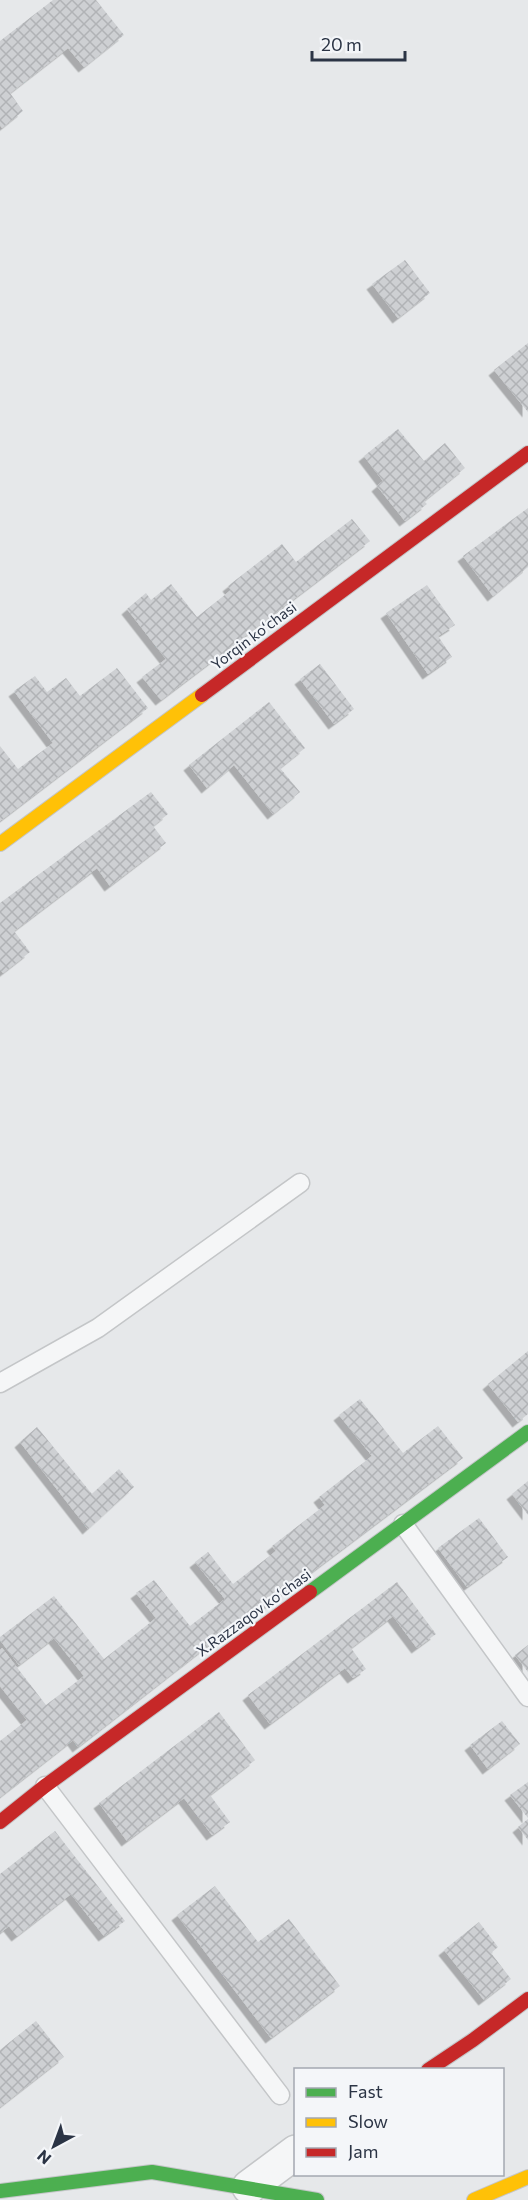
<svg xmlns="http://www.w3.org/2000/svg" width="528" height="2200" viewBox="0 0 528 2200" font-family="Commissioner,sans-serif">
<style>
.building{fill:url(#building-cross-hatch);filter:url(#shadow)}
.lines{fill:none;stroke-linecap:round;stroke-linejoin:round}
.lane-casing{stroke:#c4c6c8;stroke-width:21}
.street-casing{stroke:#c4c6c8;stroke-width:36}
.fast-casing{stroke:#c4c6c8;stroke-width:16}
.slow-casing{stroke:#c4c6c8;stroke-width:16}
.jam-casing{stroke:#c4c6c8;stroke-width:16}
.lane{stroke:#f5f6f7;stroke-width:18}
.street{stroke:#f5f6f7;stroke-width:33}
.fast{stroke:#4caf50;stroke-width:14}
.slow{stroke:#ffc107;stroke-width:14}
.jam{stroke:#c62828;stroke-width:14}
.labels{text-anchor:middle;stroke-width:4.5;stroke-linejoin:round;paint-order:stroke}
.street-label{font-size:15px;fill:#2b3445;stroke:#f4f6f9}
</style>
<defs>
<pattern id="building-cross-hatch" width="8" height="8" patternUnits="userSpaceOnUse" patternTransform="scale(1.5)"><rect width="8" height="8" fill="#ced0d3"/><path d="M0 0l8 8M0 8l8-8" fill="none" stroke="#b1b3b6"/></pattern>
<filter id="shadow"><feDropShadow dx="-5.5" dy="5.5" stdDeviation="0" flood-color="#0004"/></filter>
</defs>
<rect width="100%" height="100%" fill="#e6e8ea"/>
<!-- building -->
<path class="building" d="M53,0H96L124,35L84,67L68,48L10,93L23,111L2,128L0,125V41Z
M405,260L430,293L398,318L372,284Z
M528,343V412L494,370Z
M398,429L424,461L445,443L465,468L424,501L427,504L405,521L377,486L383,481L364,456Z
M528,508V567L493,596L463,556Z
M352,519L370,541L161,700L142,677L166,659L127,609L146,593L151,600L171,584L197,617L231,590L228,586L282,544L296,562Z
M427,585L455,625L438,636L452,657L428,674L386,613Z
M320,664L354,709L334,724L300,679Z
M117,668L148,708L0,821V746L18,769L53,743L14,691L35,676L47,692L66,678L80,696Z
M269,702L305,748L280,768L300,792L273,814L234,765L207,788L189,765Z
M151,792L168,814L153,826L166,843L110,886L97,868L14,931L30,952L3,973L0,969V903Z
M528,1351V1414L518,1422L488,1384Z
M360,1399L403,1453L438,1426L463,1458L243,1624L241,1620L78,1747L73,1740L0,1797V1741L27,1720L0,1686V1650L2,1648L46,1705L84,1676L54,1638L19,1665L0,1640V1637L54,1596L104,1659L156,1618L136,1593L154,1580L190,1626L225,1599L195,1562L208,1552L233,1584L276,1551L272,1546L325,1505L319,1497L372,1456L339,1415Z
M37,1427L92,1494L119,1469L134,1487L88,1529L20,1442Z
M528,1481V1515L512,1494Z
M479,1518L508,1557L467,1587L438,1548Z
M397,1582L436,1634L417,1648L393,1616L351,1648L366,1669L353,1678L345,1668L270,1724L248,1695Z
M528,1645V1672L515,1655Z
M219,1712L255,1760L210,1795L230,1822L212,1835L184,1798L127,1841L99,1803Z
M502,1721L520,1744L488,1769L470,1745Z
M528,1782V1818L510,1795Z
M528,1819V1840L518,1827Z
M55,1831L125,1921L104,1936L71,1894L17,1936L9,1926L0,1933V1874Z
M215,1886L258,1942L289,1919L340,1986L271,2038L177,1915Z
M479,1922L498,1947L491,1953L511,1979L484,2000L444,1950Z
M36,2021L64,2057L0,2107V2050Z"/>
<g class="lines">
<defs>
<path id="lane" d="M0,1383L98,1328L300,1183
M403,1524L528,1697
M45,1786L280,2095"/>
<path id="street" d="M249,2187L296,2152"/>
<path id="fast" d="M310,1592L528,1432
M0,2191L152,2172L317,2200"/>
<path id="slow" d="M0,844L202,695
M474,2200L528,2177"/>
<path id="jam" d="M202,695L528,453
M0,1822L45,1786L310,1592
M428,2070L473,2040L528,1999"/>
</defs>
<!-- lane casing -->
<use href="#lane" class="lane-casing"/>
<!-- street casing -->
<use href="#street" class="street-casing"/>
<!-- fast casing -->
<use href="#fast" class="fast-casing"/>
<!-- slow casing -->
<use href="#slow" class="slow-casing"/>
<!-- jam casing -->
<use href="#jam" class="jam-casing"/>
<!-- lane -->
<use href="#lane" class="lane"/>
<!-- street -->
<use href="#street" class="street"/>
<!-- fast -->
<use href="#fast" class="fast"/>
<!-- slow -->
<use href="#slow" class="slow"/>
<!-- jam -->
<use href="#jam" class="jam"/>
</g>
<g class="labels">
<!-- street labels -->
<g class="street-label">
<text transform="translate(254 636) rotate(-37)" y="5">Yorqin koʻchasi</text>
<text transform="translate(254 1613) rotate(-36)" y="5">X.Razzaqov koʻchasi</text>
</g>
</g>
<!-- legend -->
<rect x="294" y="2068" width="210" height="108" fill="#f4f6f9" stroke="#a4a8b1" stroke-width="1.5"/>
<rect x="306" y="2088" width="30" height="9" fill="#4caf50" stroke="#a4a8b1" stroke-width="1.5"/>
<text x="348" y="2098" font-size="18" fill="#2b3445">Fast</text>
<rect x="306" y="2118" width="30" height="9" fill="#ffc107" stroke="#a4a8b1" stroke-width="1.5"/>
<text x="348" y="2128" font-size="18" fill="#2b3445">Slow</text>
<rect x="306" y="2148" width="30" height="9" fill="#c62828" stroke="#a4a8b1" stroke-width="1.5"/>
<text x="348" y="2158" font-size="18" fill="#2b3445">Jam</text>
<!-- north arrow -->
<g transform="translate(54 2146) rotate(221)" stroke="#f4f6f9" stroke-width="4.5" paint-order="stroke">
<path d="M0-4.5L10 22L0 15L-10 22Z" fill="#2b3445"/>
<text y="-9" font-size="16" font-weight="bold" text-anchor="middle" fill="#2b3445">N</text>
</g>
<!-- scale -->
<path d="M312 51v9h93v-9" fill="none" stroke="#2b3445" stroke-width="3"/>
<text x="321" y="51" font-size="18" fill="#2b3445" stroke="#f4f6f9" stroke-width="4.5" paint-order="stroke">20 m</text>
</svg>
